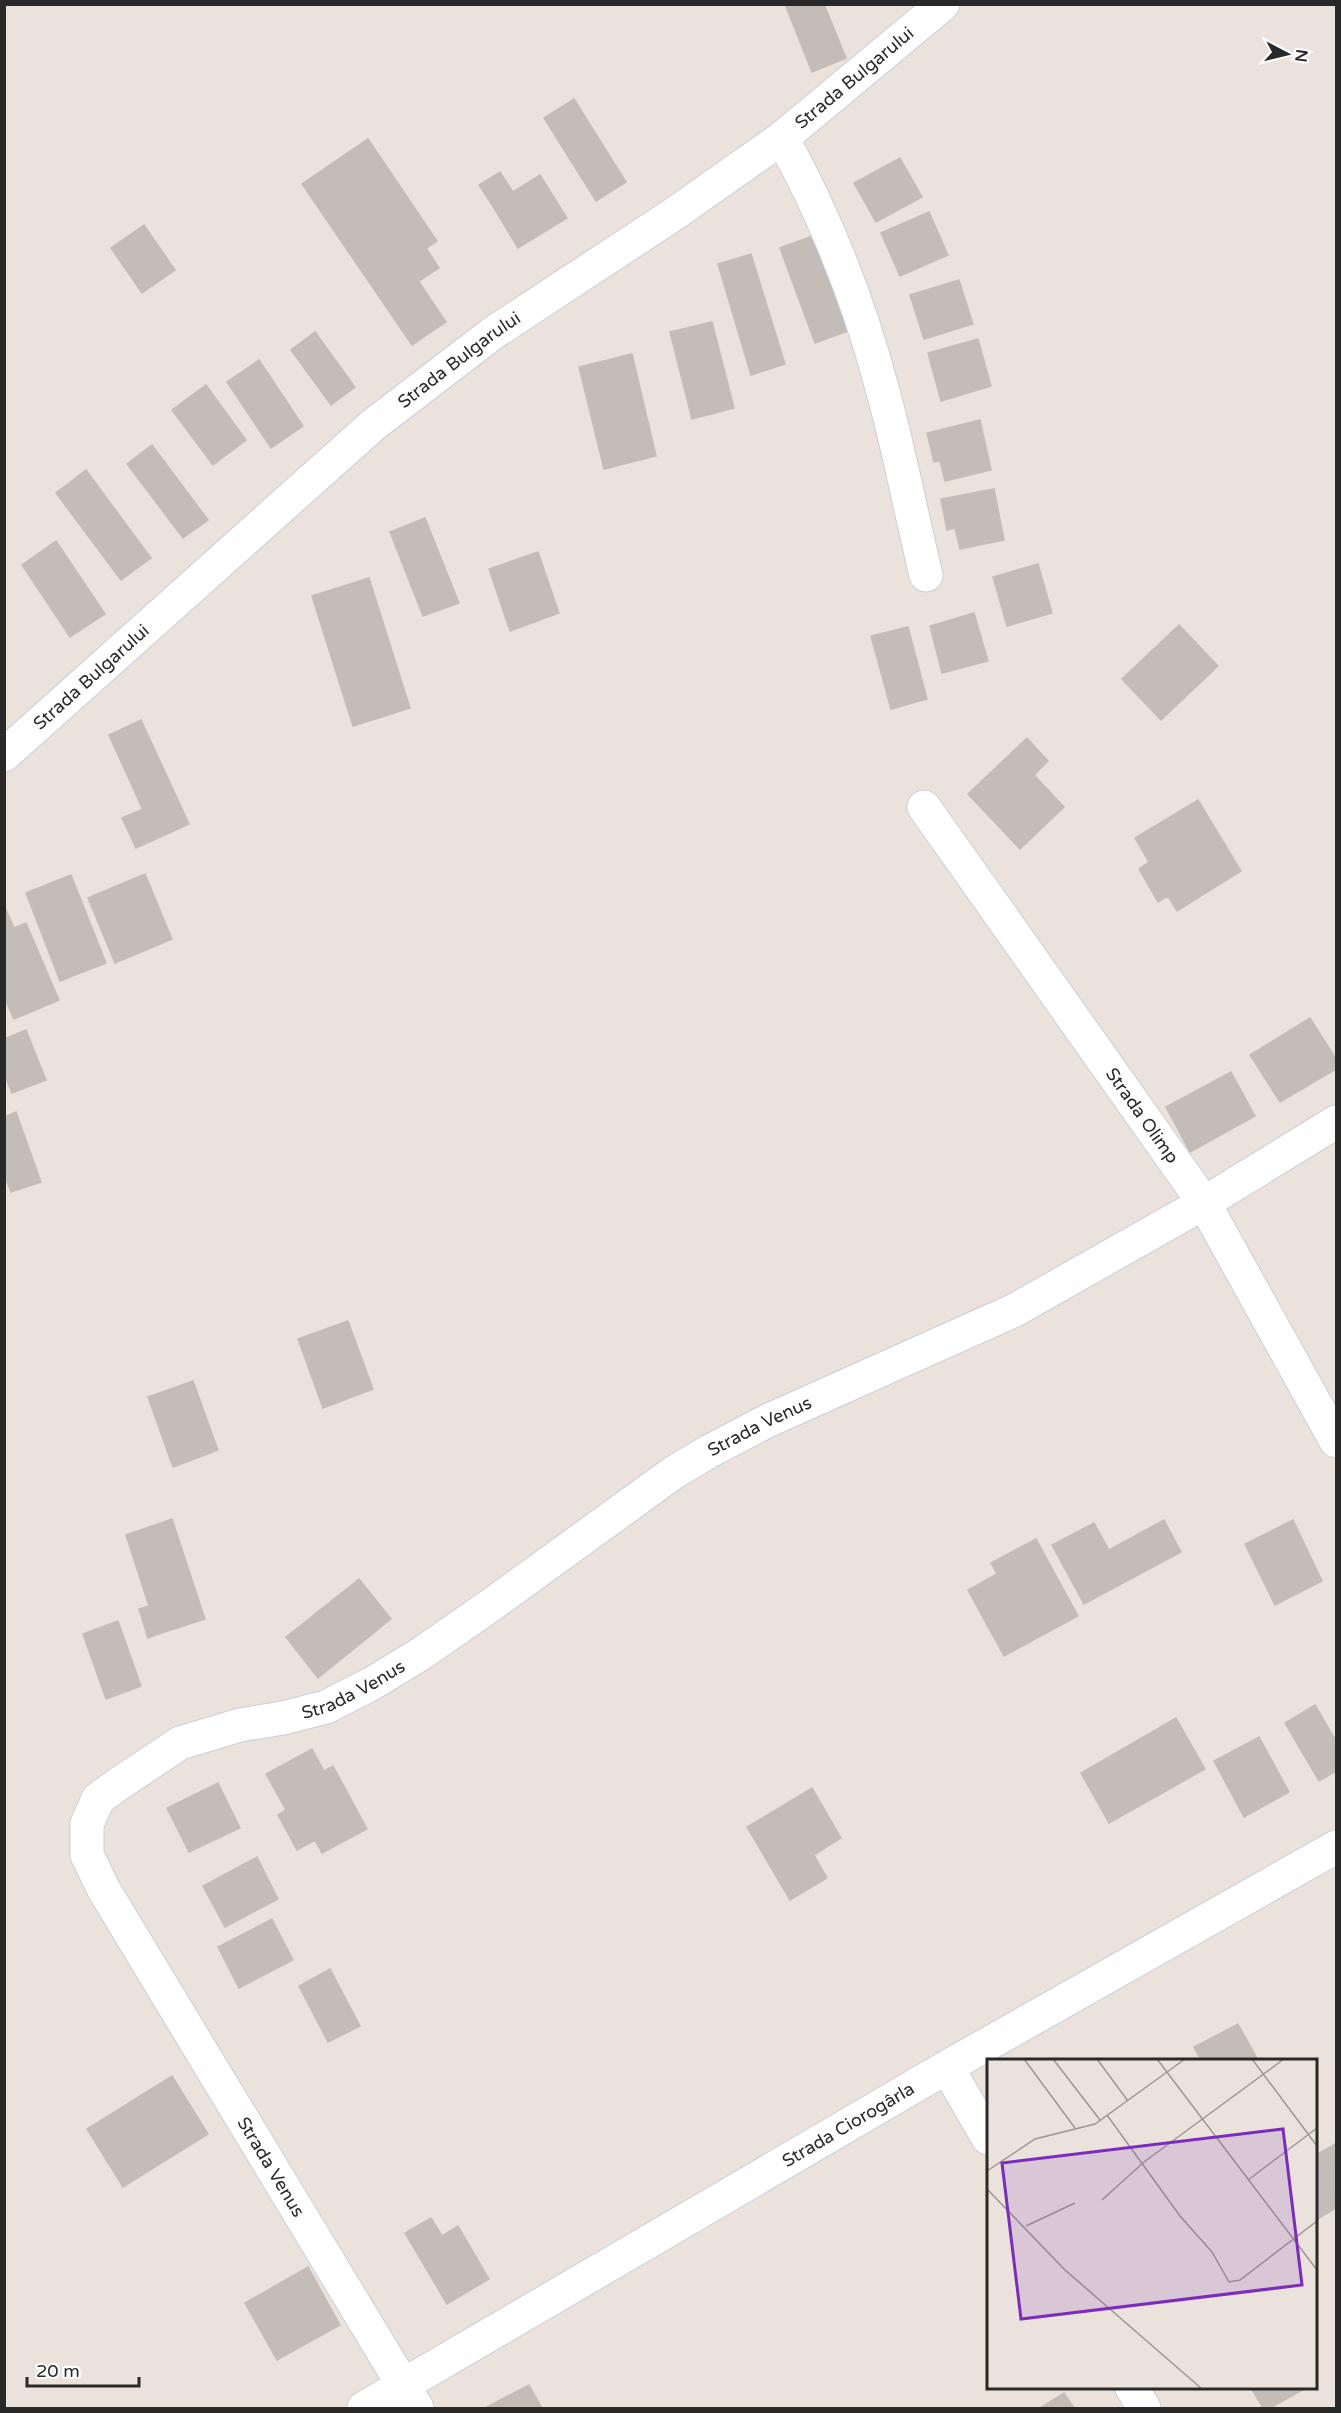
<svg xmlns="http://www.w3.org/2000/svg" width="1341" height="2413" viewBox="0 0 1341 2413" font-family="'Varela Round',sans-serif">
<style>
.building{fill:#c3bcb7;stroke:#c6bdb5;stroke-width:1.5}
.lines{fill:none;stroke-linecap:round;stroke-linejoin:round}
.street-casing{stroke:#c9cfda;stroke-width:35}
.street{stroke:#fff;stroke-width:33}
.labels{text-anchor:middle;stroke-width:4.5;stroke-linejoin:round;paint-order:stroke}
.street-label{font-size:18px;fill:#292929;stroke:#fff}
.inset-road{fill:none;stroke:#9d9894;stroke-width:1.5}
.view{fill:#7b2cbf;fill-opacity:0.15;stroke:#7b2cbf;stroke-width:3}
.inset-edge{fill:none;stroke:#292929;stroke-width:3}
</style>
<rect width="100%" height="100%" fill="#ebe2db"/>
<!-- building -->
<path class="building" d="M785,4H824L846,58L812,72Z
M574,99L626,182L596,201L544,118Z
M368,139L437,241L406,262L337,160Z
M900,158L922,197L876,222L854,183Z
M337,160L446,322L412,345L302,184Z
M500,172L513,192L492,205L479,185Z
M540,175L567,218L518,248L492,205Z
M929,212L948,255L900,276L881,233Z
M144,225L175,270L142,293L111,248Z
M818,234L853,329L815,343L780,248Z
M426,248L439,268L419,281L406,262Z
M751,254L785,364L751,375L718,264Z
M959,280L973,324L924,339L910,295Z
M712,322L734,408L692,419L670,332Z
M315,332L355,387L331,405L291,350Z
M978,339L991,386L941,401L928,353Z
M632,354L656,456L604,469L579,367Z
M259,360L303,426L271,448L227,382Z
M206,385L246,440L213,465L172,410Z
M980,420L991,470L945,481L940,461L934,462L927,433Z
M152,445L208,520L183,538L127,464Z
M86,470L151,558L121,580L56,493Z
M994,489L1004,540L960,549L955,528L947,530L941,499Z
M425,518L459,603L423,616L390,532Z
M56,541L105,614L70,637L22,565Z
M538,552L559,613L510,631L489,569Z
M1038,564L1052,613L1007,626L993,577Z
M369,578L410,708L353,726L312,596Z
M974,613L988,661L942,673L930,626Z
M1179,625L1218,666L1161,720L1122,679Z
M908,627L927,699L891,709L871,636Z
M141,720L189,824L156,839L109,735Z
M1027,738L1048,761L1034,775L1064,807L1020,849L968,794Z
M1198,800L1241,871L1177,911L1168,896L1158,902L1139,869L1149,862L1135,838Z
M143,809L156,839L136,848L122,818Z
M145,874L172,939L115,963L88,898Z
M71,875L106,963L60,981L26,893Z
M4,905L14,928L4,932Z
M26,923L59,1000L14,1019L4,997V932Z
M1310,1018L1336,1059V1069L1280,1102L1250,1055Z
M26,1030L46,1080L12,1093L4,1073V1039Z
M1231,1072L1255,1116L1190,1152L1166,1107Z
M16,1112L41,1182L11,1192L4,1173V1117Z
M348,1321L373,1389L323,1408L298,1339Z
M193,1381L218,1450L173,1467L148,1397Z
M172,1519L205,1619L158,1634L126,1535Z
M1164,1520L1181,1552L1084,1604L1052,1545L1094,1523L1109,1550Z
M1293,1520L1322,1581L1275,1605L1245,1544Z
M1036,1539L1078,1616L1004,1656L968,1590L997,1574L991,1563Z
M359,1579L391,1619L318,1678L286,1637Z
M149,1606L158,1634L148,1638L139,1609Z
M118,1621L141,1686L106,1699L83,1634Z
M1315,1705L1336,1741V1771L1319,1781L1285,1723Z
M1176,1718L1205,1769L1109,1823L1081,1773Z
M1259,1737L1289,1792L1244,1817L1214,1761Z
M312,1749L324,1771L333,1766L367,1829L322,1853L315,1840L297,1850L278,1815L286,1810L266,1774Z
M218,1783L240,1828L189,1852L167,1808Z
M812,1788L841,1838L814,1855L827,1878L790,1900L747,1827Z
M257,1857L278,1899L225,1927L203,1886Z
M272,1919L293,1960L239,1988L218,1947Z
M330,1969L360,2026L328,2042L299,1986Z
M1238,2024L1258,2060H1201L1194,2047Z
M172,2076L208,2134L123,2187L87,2129Z
M1335,2144L1336,2208L1316,2220V2155Z
M431,2218L442,2236L458,2226L489,2279L447,2304L405,2233Z
M308,2267L340,2325L277,2360L245,2303Z
M529,2385L542,2408H485Z
M1251,2388H1306L1270,2408H1263Z
M1064,2393L1074,2408H1040Z"/>
<g class="lines">
<defs>
<g id="street">
<path d="M782,138C825,216 859,301 882,388C899,449 911,513 926,575"/>
<path id="s1" d="M4,755L373,425L493,333L674,214L782,138L943,4"/>
<path id="s2" d="M924,807L1204,1203L1336,1441"/>
<path d="M947,2067L988,2138"/>
<path d="M1132,2388L1144,2408"/>
<path id="s3" d="M364,2408L947,2067L1336,1847"/>
<path id="s4" d="M417,2408L104,1890L87,1855V1824L98,1799L117,1785L180,1743L240,1725L283,1718L326,1707L373,1683L422,1653L491,1605L673,1473L708,1452L767,1421L1015,1310L1204,1203L1336,1122"/>
</g>
</defs>
<!-- street casing -->
<use href="#street" class="street-casing"/>
<!-- street -->
<use href="#street" class="street"/>
</g>
<g class="labels">
<!-- street labels -->
<g class="street-label">
<text dy="6" stroke="none"><textPath href="#s1" startOffset="1089">Strada Bulgarului</textPath></text>
<text dy="6" stroke="none"><textPath href="#s1" startOffset="603">Strada Bulgarului</textPath></text>
<text dy="6" stroke="none"><textPath href="#s1" startOffset="117">Strada Bulgarului</textPath></text>
<text dy="6" stroke="none"><textPath href="#s2" startOffset="378">Strada Olimp</textPath></text>
<text dy="6" stroke="none"><textPath href="#s4" startOffset="1470">Strada Venus</textPath></text>
<text dy="6" stroke="none"><textPath href="#s4" startOffset="984">Strada Venus</textPath></text>
<text dy="6" stroke="none"><textPath href="#s3" startOffset="561">Strada Ciorogârla</textPath></text>
<text transform="translate(271 2167) rotate(59)" y="6">Strada Venus</text>
</g>
</g>
<!-- overview -->
<g transform="translate(987 2059)">
<rect width="330" height="330" fill="#ebe2db"/>
<path class="inset-road" d="M37,0L88,69M66,0L113,61M110,0L141,42M170,0L330,211M265,0L330,87M120,56L193,157L225,193L242,223L253,221L330,162M0,112L48,80L108,65L198,0M261,121L330,69M0,130L78,211L215,330M115,141L157,103L297,0M39,167L88,144"/>
<path class="view" d="M296,70L315,226L34,260L15,104Z"/>
<rect width="330" height="330" class="inset-edge"/>
</g>
<!-- border -->
<rect width="1341" height="2413" fill="none" stroke="#292929" stroke-width="12"/>
<!-- north arrow -->
<g transform="translate(1287 54) rotate(97)" stroke="#ffffff" stroke-width="4.5" paint-order="stroke">
<path d="M0-4.5L10 22L0 15L-10 22Z" fill="#292929"/>
<text y="-9" font-size="16" font-weight="bold" text-anchor="middle" fill="#292929">N</text>
</g>
<!-- scale -->
<path d="M27 2377v9h112v-9" fill="none" stroke="#292929" stroke-width="3"/>
<text x="36" y="2377" font-size="18" fill="#292929" stroke="#ffffff" stroke-width="4.5" paint-order="stroke">20 m</text>
</svg>
